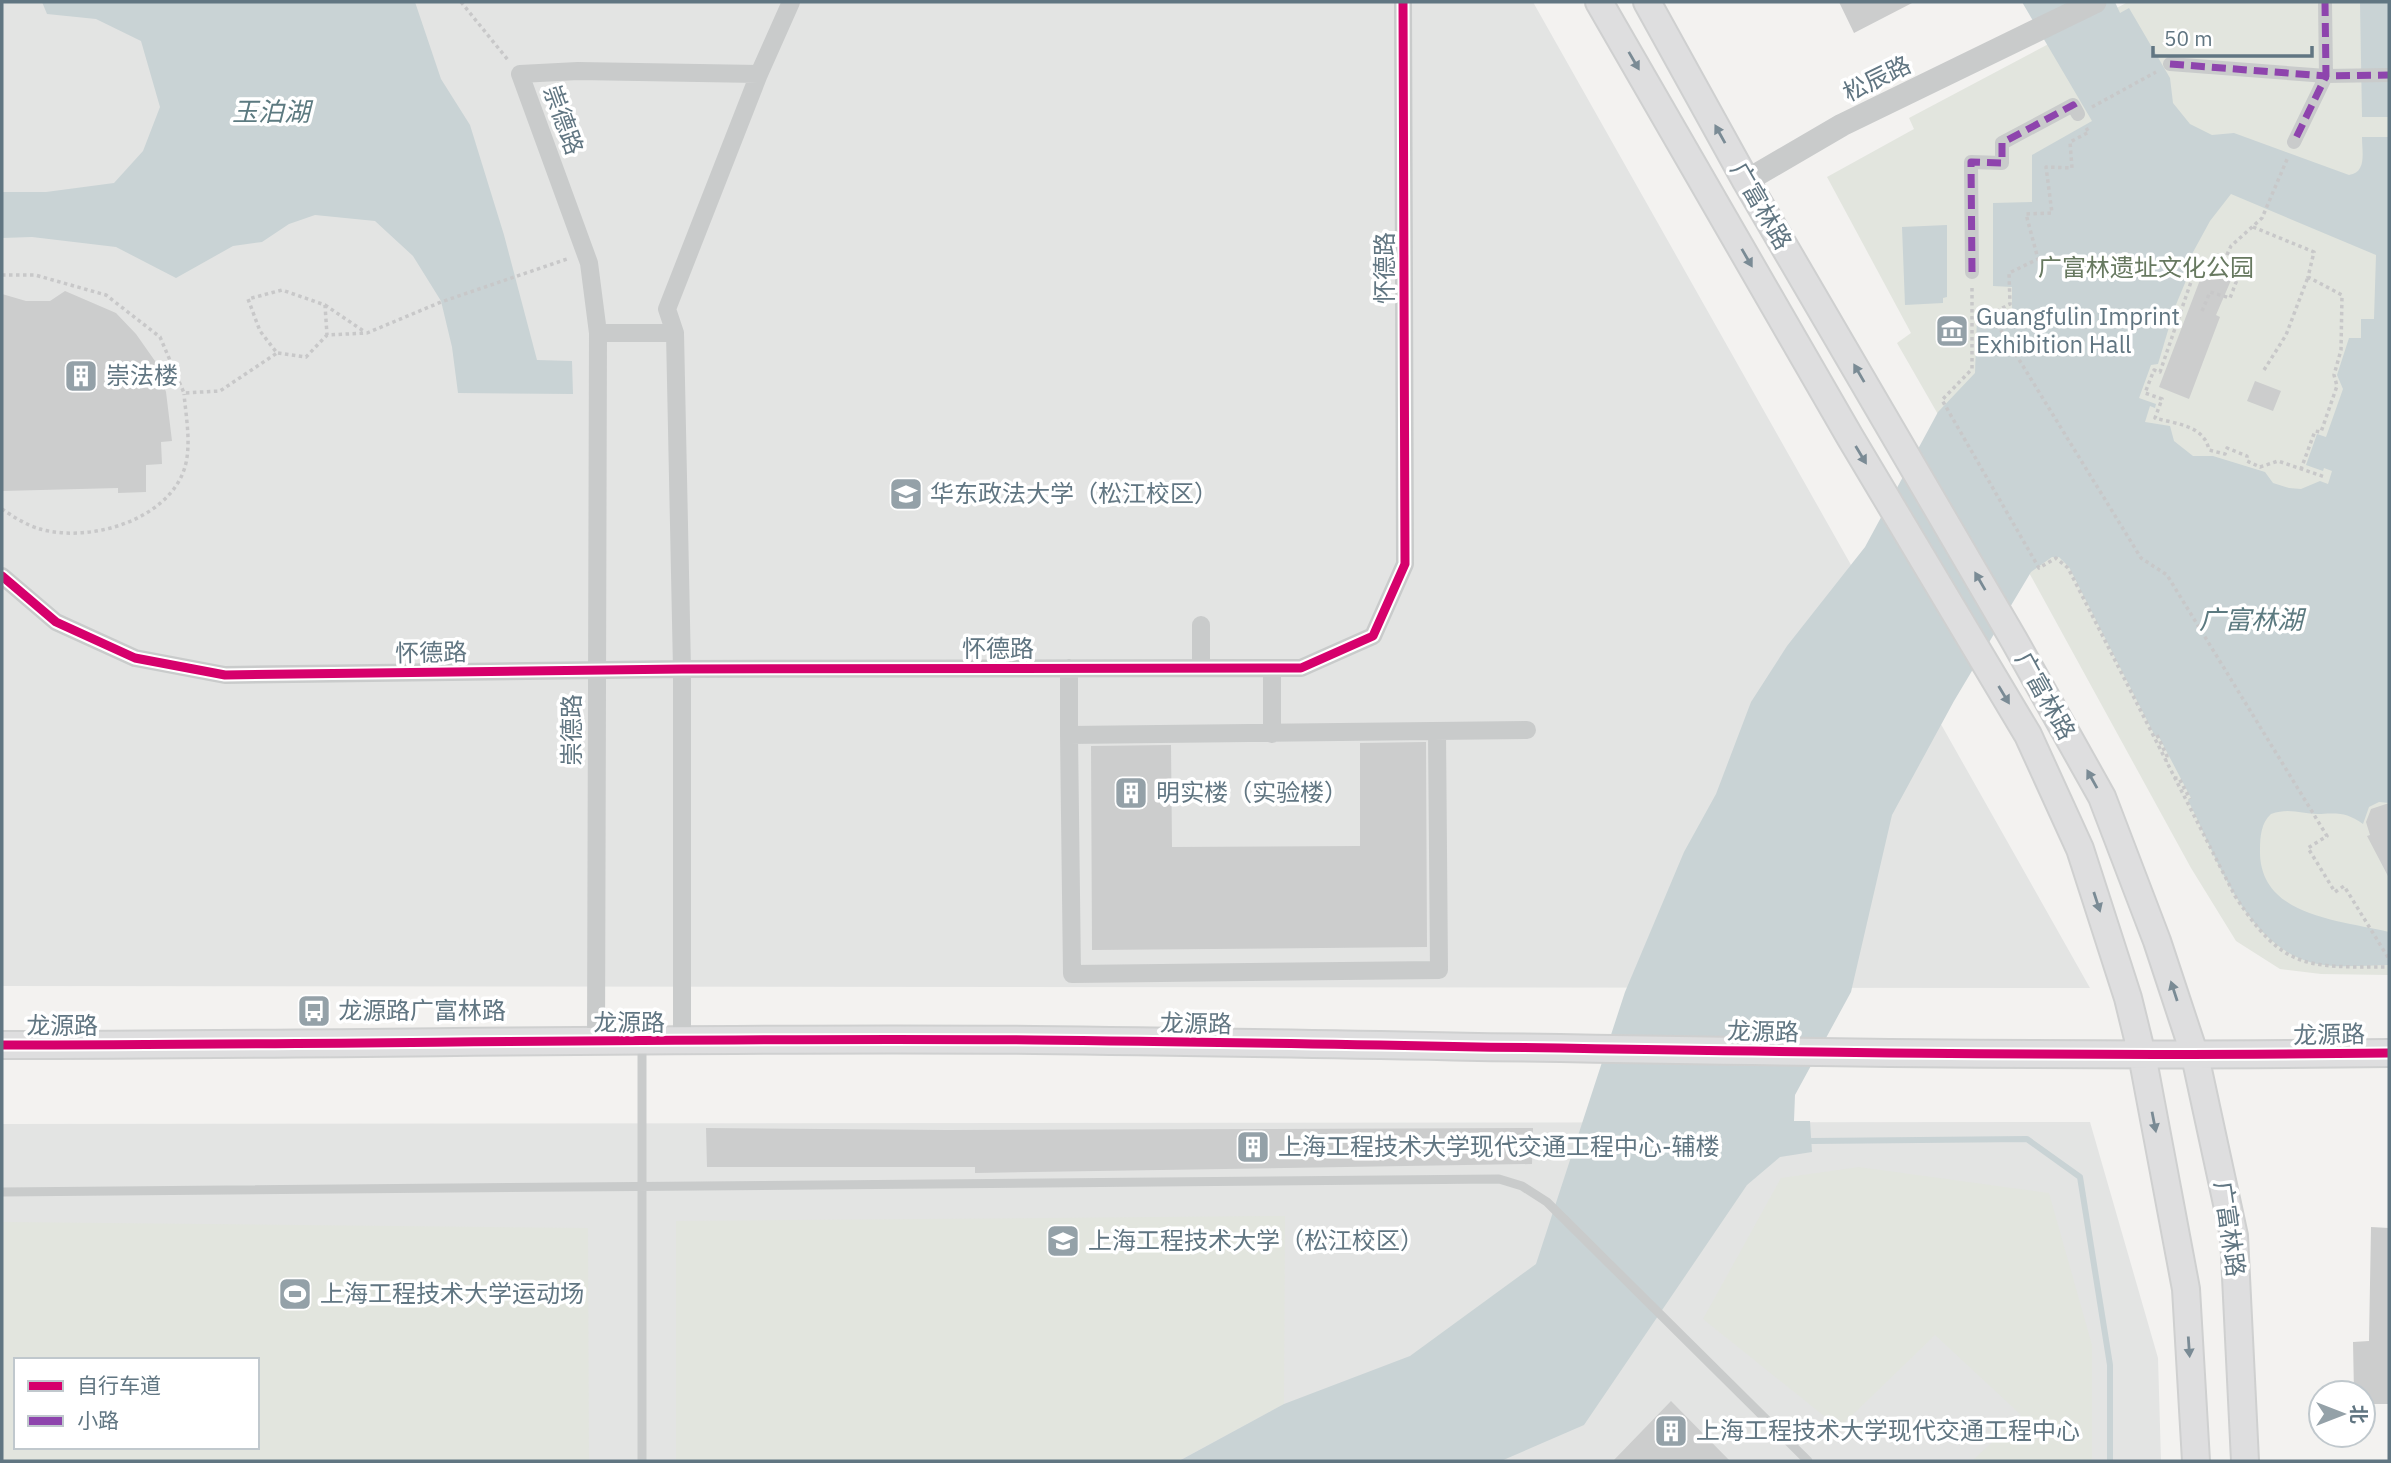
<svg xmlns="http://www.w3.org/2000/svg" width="2391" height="1463" viewBox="0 0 2391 1463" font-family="'IBM Plex Sans','Noto Sans SC',sans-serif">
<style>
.built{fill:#e3e4e3;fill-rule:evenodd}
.green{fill:#e2e5de;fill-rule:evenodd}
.water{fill:#c9d3d5;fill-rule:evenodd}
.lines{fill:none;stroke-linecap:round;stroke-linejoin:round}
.stream{stroke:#c9d3d5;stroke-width:6}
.building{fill:#cccdcd}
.secondary-casing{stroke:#cfd0d0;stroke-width:30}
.path{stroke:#c8c8c9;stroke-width:3.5;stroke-dasharray:3.5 3.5;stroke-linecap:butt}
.service{stroke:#c9cbcb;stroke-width:9}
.pedestrian{stroke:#c9cbcb;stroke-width:14}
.minor{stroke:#c9cbcb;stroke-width:18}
.tertiary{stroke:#c9cbcb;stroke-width:23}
.secondary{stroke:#dededf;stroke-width:26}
.quiet{stroke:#8e44ad;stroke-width:7;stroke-dasharray:14 7;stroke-linecap:butt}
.cycleway-casing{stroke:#fff;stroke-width:13}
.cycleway{stroke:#d6006c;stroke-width:9}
.oneway{fill:#7a8b95}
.labels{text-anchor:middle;stroke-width:7;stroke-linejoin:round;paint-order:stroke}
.street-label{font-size:24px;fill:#617682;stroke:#fff}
.park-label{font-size:24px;fill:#677960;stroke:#fff}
.poi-label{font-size:24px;fill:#617682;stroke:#fff;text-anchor:start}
.water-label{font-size:26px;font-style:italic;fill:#5c7a80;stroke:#fff}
</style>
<rect width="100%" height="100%" fill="#f3f2f0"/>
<!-- built -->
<path class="built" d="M2,2H1533L2090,988L2,986Z
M2090,1122L2158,1358L2161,1461H2V1124ZM16,1360H257V1447H16Z"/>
<!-- green -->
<path class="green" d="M2128,2H2389V975L2321,974L2280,969L2236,941L2191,868L2032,578L1897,343L1911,333L1827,177L1914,129L1909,118Z
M1859,1167L2049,1193L2092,1345V1461H1972L2021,1415L1935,1335L1839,1428L1703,1319L1781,1178Z
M1285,1216L1284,1404L1178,1461H676V1221Z
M2,1222L588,1228L589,1461H2ZM16,1360H257V1447H16Z"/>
<!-- water -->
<path class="water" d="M42,2H415L441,79L470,125L504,235L537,360L572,361L573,394L458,393L452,347L441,301L413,256L375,221L315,215L289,224L262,242L233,246L176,278L116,247L32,237L2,238V192H46L114,183L143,151L160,107L141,41L96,19L47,14Z
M2022,2H2115L2120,13L2129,8L2170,78L2173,103L2190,124L2212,135L2234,133L2349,175C2367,172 2362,153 2362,137H2389V803L2379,802L2369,807L2363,824C2347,813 2340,813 2321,814C2303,815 2291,807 2271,814C2261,823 2260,837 2260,849C2258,917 2340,920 2389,932V965C2366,965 2336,969 2313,963C2245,945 2217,858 2188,800L2191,798L2158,735L2155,736L2069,567L2059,557H2052L2031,572L1954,701L1892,815L1851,992L1795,1095L1794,1121H1810L1812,1152L1780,1157L1747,1185L1584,1425L1501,1461H1179L1284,1404L1410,1356L1536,1264L1625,992L1684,852L1716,794L1751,702L1787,646L1865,547L1938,412L1975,373L1977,317H2012V287L1993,286V203L2032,202V155L2092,121ZM2231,194L2376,255L2374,319H2361V338H2349L2337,375L2343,389L2326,437L2317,434L2306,465L2323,471L2324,468L2332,471L2328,484L2320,481L2301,489L2289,488L2273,483L2265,472L2213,456H2193L2174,441L2170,426L2145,422L2150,406L2155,408L2156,404L2139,398L2151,365L2158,364L2175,307L2190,271L2192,254L2210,221Z
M2360,3H2389V117H2362Z
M1947,225V297L1943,298V303L1905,305L1902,227Z"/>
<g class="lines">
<!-- stream -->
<path class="stream" d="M1812,1141L2027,1139L2080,1177L2110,1365V1461"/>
</g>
<!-- building -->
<path class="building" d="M1839,2H1914L1854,33Z
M2208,259L2235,271L2216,315L2220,317L2189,399L2159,387Z
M65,291L116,313L136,334L155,361L166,392L172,441L161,442L162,464L146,465V492L118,493V488L2,491V294L26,301H50Z
M1940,320H1964L1963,343L1940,342Z
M2255,381L2281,391L2273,411L2247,401Z
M1426,742L1427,947L1092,950L1091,746L1171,745L1172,847L1360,846V743Z
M2389,803V878L2367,836L2370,835L2366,822L2371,809Z
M706,1128L946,1130L1533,1128L1532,1164L975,1173V1167H707Z
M2371,1227L2389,1228V1404H2363V1393H2354L2353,1342L2369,1341Z
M1671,1401L1730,1461H1613Z"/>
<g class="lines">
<defs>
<path id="secondary" d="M1599,2L1850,437L2028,735L2080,849L2128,998L2142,1055L2186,1289L2196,1461
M1647,2L1746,181L2014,640L2102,797L2157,941L2195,1056L2234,1236L2245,1461
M2,1045C346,1045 690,1037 1034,1040C1485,1045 1937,1059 2389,1053"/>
</defs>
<!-- secondary casing -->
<use href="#secondary" class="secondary-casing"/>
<!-- path -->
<path class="path" d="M461,2L508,60
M2092,107L2156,72
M2086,128L2089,132L2070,142L2072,168L2046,167L2052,213L2026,214L2038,259L2009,273L2010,304L1991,314L2141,558L2167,575L2327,836L2308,848L2335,892L2344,886L2389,959
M2253,227L2314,252L2308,277L2342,295L2341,350L2334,375L2337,386L2321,432L2315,431L2301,469
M2,275H35L106,295L160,337L184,393L220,391L277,353L260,331L248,299L282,290L325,305L327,335L367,333L441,302L567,259
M2199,279L2193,276L2160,372L2154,370L2145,393L2162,399L2155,418C2176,424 2204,425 2209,450L2225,454L2227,448L2247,456V461L2260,467L2278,461L2325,477
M1972,288V369L1942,400L2039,568L2056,558L2068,568L2235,896C2283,970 2306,967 2389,967
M325,305L365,332
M2202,311L2210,292L2230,298L2242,267L2225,259L2231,246L2262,218L2288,157
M278,353L306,357L327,335
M2264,370L2286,335L2308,277
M2,509C12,516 28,526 40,529C89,543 166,521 184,470C192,447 186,417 184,394
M2157,735L2167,756L2166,762
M2174,778H2179L2190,799"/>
<!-- service -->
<path class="service" d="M2,1192L1499,1179L1522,1186L1547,1202L1808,1461
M642,1461V1043"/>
<!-- pedestrian -->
<path class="pedestrian" d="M2325,2L2326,76L2389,75
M2170,64L2326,76L2294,142
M1972,272L1971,162L2002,163V143L2073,105L2078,114"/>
<!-- minor -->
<path class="minor" d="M598,333H675
M2,576L56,622L135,658L225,675L682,669L1301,668L1373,636L1405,564L1403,2
M1201,625V668
M1069,668V735L1527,730
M1272,668V734
M1069,735L1072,974L1439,970L1437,731
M596,1043L598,333L589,263L520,74L578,71L759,74
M682,1043V669L675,333L667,309L759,74L791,2"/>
<!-- tertiary -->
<path class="tertiary" d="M1746,181L1842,125L2095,2"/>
<!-- secondary -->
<use href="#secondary" class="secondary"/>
<!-- quiet -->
<path class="quiet" d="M2325,2L2326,76L2389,75
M2170,64L2326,76L2294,142
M1972,272L1971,162L2002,163V143L2073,105L2078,114"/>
<defs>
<path id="cycleway" d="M2,576L56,622L135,658L225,675L682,669L1301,668L1373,636L1405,564L1403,2
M2,1045C346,1045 690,1037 1034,1040C1485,1045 1937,1059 2389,1053"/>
</defs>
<!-- cycleway casing -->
<use href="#cycleway" class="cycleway-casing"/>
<!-- cycleway -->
<use href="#cycleway" class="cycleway"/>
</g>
<!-- one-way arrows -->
<defs><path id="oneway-solid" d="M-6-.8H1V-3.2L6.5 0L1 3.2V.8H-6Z" transform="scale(1.75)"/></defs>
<g class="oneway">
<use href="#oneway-solid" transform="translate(1634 61) rotate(60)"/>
<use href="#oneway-solid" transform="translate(1720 134) rotate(-119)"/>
<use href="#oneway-solid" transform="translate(1747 258) rotate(60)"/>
<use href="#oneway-solid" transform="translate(1859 373) rotate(-120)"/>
<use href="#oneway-solid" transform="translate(1861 455) rotate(59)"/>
<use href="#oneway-solid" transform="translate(1980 581) rotate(-120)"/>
<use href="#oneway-solid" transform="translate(2004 695) rotate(59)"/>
<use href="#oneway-solid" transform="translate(2092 779) rotate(-119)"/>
<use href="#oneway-solid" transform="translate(2097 902) rotate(72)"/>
<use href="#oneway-solid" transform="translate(2174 991) rotate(-108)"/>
<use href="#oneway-solid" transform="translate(2154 1122) rotate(79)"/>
<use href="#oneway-solid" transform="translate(2189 1347) rotate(86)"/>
</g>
<!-- icons -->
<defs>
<symbol id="museum-square" viewBox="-11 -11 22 22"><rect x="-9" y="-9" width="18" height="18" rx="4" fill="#94a1a8" stroke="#fff"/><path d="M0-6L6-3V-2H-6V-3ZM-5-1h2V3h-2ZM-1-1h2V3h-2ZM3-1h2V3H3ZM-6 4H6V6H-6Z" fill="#fff"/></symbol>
<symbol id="building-square" viewBox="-11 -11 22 22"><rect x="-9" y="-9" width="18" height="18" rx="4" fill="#94a1a8" stroke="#fff"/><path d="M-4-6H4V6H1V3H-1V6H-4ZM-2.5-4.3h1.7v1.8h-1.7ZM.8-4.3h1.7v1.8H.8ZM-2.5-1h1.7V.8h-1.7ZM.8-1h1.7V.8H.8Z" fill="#fff"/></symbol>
<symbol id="university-square" viewBox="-11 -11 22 22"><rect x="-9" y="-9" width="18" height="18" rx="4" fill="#94a1a8" stroke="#fff"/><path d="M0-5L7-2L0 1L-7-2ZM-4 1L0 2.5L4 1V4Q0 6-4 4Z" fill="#fff"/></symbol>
<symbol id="bus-square" viewBox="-11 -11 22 22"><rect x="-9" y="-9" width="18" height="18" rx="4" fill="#94a1a8" stroke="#fff"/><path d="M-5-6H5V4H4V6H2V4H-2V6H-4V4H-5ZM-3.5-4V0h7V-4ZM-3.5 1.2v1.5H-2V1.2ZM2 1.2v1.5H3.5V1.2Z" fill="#fff"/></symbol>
<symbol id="stadium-square" viewBox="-11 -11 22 22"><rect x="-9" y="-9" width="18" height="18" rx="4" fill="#94a1a8" stroke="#fff"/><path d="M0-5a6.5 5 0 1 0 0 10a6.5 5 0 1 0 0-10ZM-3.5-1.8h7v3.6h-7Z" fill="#fff"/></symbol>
</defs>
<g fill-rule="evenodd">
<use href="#museum-square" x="1933" y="312" width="38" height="38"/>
<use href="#building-square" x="62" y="357" width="38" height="38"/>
<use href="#university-square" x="887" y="475" width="38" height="38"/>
<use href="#building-square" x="1112" y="774" width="38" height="38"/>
<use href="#bus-square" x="295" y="992" width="38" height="38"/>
<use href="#building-square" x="1234" y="1128" width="38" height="38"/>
<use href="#university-square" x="1044" y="1222" width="38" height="38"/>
<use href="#stadium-square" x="276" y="1275" width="38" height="38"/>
<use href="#building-square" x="1652" y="1412" width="38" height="38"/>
</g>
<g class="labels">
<!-- street labels -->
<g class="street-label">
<text transform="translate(1877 79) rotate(-26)" y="8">松辰路</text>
<text transform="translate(563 120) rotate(70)" y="8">崇德路</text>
<text transform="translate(1761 206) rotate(60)" y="8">广富林路</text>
<text transform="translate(1385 268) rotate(-90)" y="8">怀德路</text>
<text x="998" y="657">怀德路</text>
<text transform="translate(431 653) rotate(-1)" y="8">怀德路</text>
<text transform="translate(2045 696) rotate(61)" y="8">广富林路</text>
<text transform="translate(572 730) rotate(-90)" y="8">崇德路</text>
<text x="629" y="1031">龙源路</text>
<text transform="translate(1196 1024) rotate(1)" y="8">龙源路</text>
<text x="62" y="1034">龙源路</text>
<text transform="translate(1763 1032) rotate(1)" y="8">龙源路</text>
<text transform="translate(2329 1035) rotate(-1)" y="8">龙源路</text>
<text transform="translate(2229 1229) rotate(82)" y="8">广富林路</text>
</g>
<!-- park labels -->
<g class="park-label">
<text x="2146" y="276">广富林遗址文化公园</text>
</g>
<!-- poi labels -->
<g class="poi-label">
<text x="1976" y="325">Guangfulin Imprint<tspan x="1976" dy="28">Exhibition Hall</tspan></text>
<text x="106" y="384">崇法楼</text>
<text x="930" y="502">华东政法大学（松江校区）</text>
<text x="1156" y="801">明实楼（实验楼）</text>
<text x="338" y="1019">龙源路广富林路</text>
<text x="1278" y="1155">上海工程技术大学现代交通工程中心-辅楼</text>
<text x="1088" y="1249">上海工程技术大学（松江校区）</text>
<text x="320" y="1302">上海工程技术大学运动场</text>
<text x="1696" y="1439">上海工程技术大学现代交通工程中心</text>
</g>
<!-- water labels -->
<g class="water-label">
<text x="271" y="121">玉泊湖</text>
<text x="2251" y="629">广富林湖</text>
</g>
</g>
<!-- border -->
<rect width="2391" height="1463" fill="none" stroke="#617682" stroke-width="7"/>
<!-- legend -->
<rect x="14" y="1358" width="245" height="91" fill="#ffffff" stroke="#c0c8cd" stroke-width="2"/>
<rect x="28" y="1381" width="35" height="10" fill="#d6006c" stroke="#c0c8cd" stroke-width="2"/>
<text x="77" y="1393" font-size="21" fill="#617682">自行车道</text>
<rect x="28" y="1416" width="35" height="10" fill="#8e44ad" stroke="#c0c8cd" stroke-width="2"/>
<text x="77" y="1428" font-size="21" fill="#617682">小路</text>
<!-- north arrow -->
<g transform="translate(2342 1414) rotate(90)"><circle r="33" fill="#ffffff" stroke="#c0c8cd" stroke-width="2"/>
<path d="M0-5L12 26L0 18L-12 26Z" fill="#94a1a8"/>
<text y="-10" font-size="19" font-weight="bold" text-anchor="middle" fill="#617682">北</text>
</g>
<!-- scale -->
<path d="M2153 46v10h159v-10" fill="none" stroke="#617682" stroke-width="3.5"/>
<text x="2164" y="46" font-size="21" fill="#617682" stroke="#ffffff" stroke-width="5" paint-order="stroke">50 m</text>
</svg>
